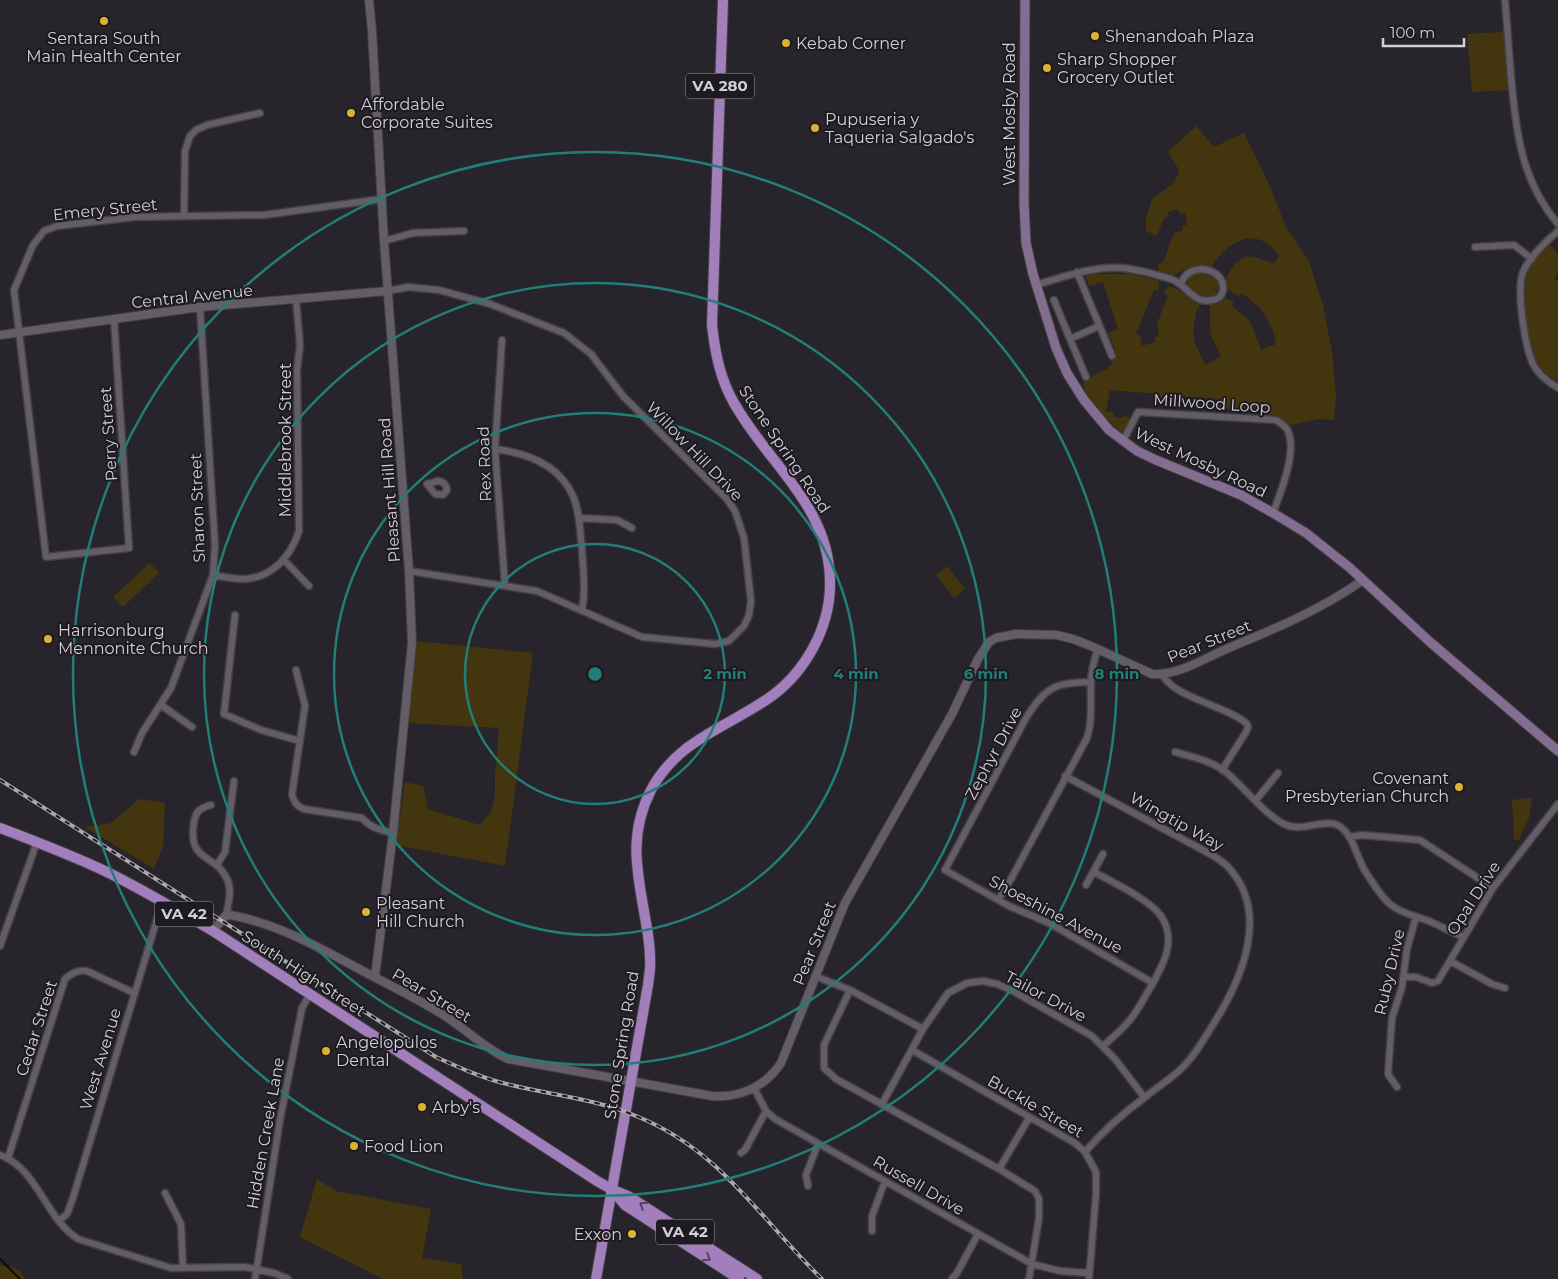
<svg xmlns="http://www.w3.org/2000/svg" width="1558" height="1279" viewBox="0 0 1558 1279" font-family="Montserrat,sans-serif">
<style>
.green{fill:#43360e}
.lines{fill:none;stroke-linecap:round;stroke-linejoin:round}
.stream{stroke:#100c02;stroke-width:2}
.minor-casing{stroke:#434045;stroke-width:9}
.tertiary-casing{stroke:#434045;stroke-width:10}
.secondary-casing{stroke:#434045;stroke-width:11}
.primary-casing{stroke:#434045;stroke-width:12}
.minor{stroke:#625d66;stroke-width:6}
.tertiary{stroke:#625d66;stroke-width:8}
.secondary{stroke:#836e91;stroke-width:9}
.primary{stroke:#a37ebc;stroke-width:10}
.rail-casing{stroke:#aaa8ac;stroke-width:4}
.rail{stroke:#1e1a21;stroke-width:2;stroke-dasharray:5.5;stroke-linecap:butt}
.oneway{stroke:#53425f}
.ring{fill:none;stroke:#227f78;stroke-width:2.5}
.poi-dot{fill:#dbb333;stroke:#1e1a21;stroke-width:2}
.labels{text-anchor:middle;stroke-width:4;stroke-linejoin:round;paint-order:stroke}
.shield{fill:#1e1a21;stroke:#9c999e;stroke-width:1}
.shield-label{font-size:15px;font-weight:bold;fill:#d2d0d4}
.poi-label{font-size:16px;fill:#d2d0d4;stroke:#1e1a21;text-anchor:start}
.street-label{font-size:16px;fill:#d2d0d4;stroke:#1e1a21}
.centre{fill:#227f78;stroke:#1e1a21;stroke-width:2.5}
.ring-label{font-size:15px;text-anchor:middle;font-weight:bold;fill:#227f78;stroke:#1e1a21;stroke-width:4;stroke-linejoin:round;paint-order:stroke}
</style>
<rect width="100%" height="100%" fill="#28242b"/>
<!-- green -->
<path class="green" d="M1503,32L1509,90L1472,92L1467,34Z
M1196,126L1214,147L1244,133L1270,186L1286,227L1309,261L1323,305L1332,351L1336,398L1334,420L1318,419L1291,425L1272,415L1244,410L1217,408V399L1168,395L1167,403L1160,402V394L1110,390L1106,411L1113,412L1114,417L1122,418L1123,416L1129,417V424L1126,431L1121,432C1107,419 1085,401 1083,381L1107,369L1116,358L1115,348L1108,333L1118,329L1103,282L1089,286L1086,277L1087,274H1132L1158,281L1159,286L1158,290H1154L1136,333L1140,336L1142,346L1155,342L1154,337L1159,336L1157,324L1168,295L1164,294L1168,286C1180,288 1188,300 1199,304V309H1197C1191,337 1192,340 1206,365L1221,356L1212,338L1210,327V305L1218,304L1225,298L1234,302L1232,306L1250,321L1261,350L1276,344C1272,320 1261,306 1241,293L1239,297L1229,290L1226,280C1230,268 1241,253 1255,257C1262,260 1267,262 1275,263L1279,255C1255,224 1229,241 1211,267C1206,266 1199,265 1194,266C1175,271 1182,279 1159,272L1158,265L1160,263H1163L1173,235L1176,232L1183,231L1182,226L1187,225L1185,213L1179,214L1178,209L1168,212L1169,216L1164,218L1157,236L1146,231V217L1152,199L1175,182L1179,170L1168,152Z
M1549,244L1558,254V273L1554,278L1558,281V382C1547,376 1538,366 1533,354C1525,338 1521,291 1527,275C1531,262 1540,253 1549,244Z
M1198,273C1207,274 1216,276 1219,286L1216,294C1206,300 1198,295 1189,290C1185,281 1189,274 1198,273Z
M150,563L159,573L123,607L113,597Z
M947,566L965,589L954,598L936,575Z
M416,641L533,653L505,866L396,845L405,782L423,786L428,809L480,825L491,812L495,794V771L499,728L407,723Z
M1532,798L1529,818L1519,840H1514L1512,800Z
M139,799L165,803L163,846L154,869L85,827L111,823Z
M317,1179L336,1191L431,1209L422,1258L461,1264L463,1279H383L300,1237Z
M0,1265L18,1269L26,1279H0Z"/>
<g class="lines">
<!-- stream -->
<path class="stream" d="M0,1259L20,1279"/>
<defs>
<path id="minor" d="M1505,0C1507,26 1509,51 1511,77C1516,132 1521,180 1558,224
M184,216L185,151L190,136L196,130L207,125L260,113
M1558,231C1546,241 1529,258 1523,272C1516,291 1525,346 1533,364C1538,374 1548,382 1558,388
M384,241L413,233L464,231
M1475,247L1514,245L1532,259
M1077,272L1112,356
M1036,285C1067,276 1097,264 1130,269C1144,271 1157,275 1171,279C1187,284 1192,305 1213,300C1219,299 1222,296 1223,290C1226,268 1188,260 1181,284
M388,291L408,287L439,290L490,304L564,333L591,354L623,396L727,499L735,511L744,538L751,601L749,615L744,626L729,641L715,644L642,637L537,591L409,571
M1054,300L1070,339
M114,319L129,548L46,557L14,290L33,245L44,231L57,226L135,217L264,215L382,199
M502,340L495,449L505,586
M1086,377L1070,339L1099,326
M1123,441L1138,412L1276,420C1280,423 1286,426 1288,431C1297,453 1281,491 1273,513
M495,449C527,453 559,464 573,496C580,512 580,532 582,549C583,570 586,590 582,610
M438,481C444,482 446,484 447,490L443,495L435,494L427,484Z
M579,518L617,520L632,528
M284,560L309,586
M213,575C223,577 233,579 244,579C272,578 291,556 299,531L297,370L300,345L296,299
M235,615L224,714L261,730L300,741
M296,670L305,706L292,794C294,802 296,806 304,809L362,818C371,828 380,830 393,833
M1162,674C1173,698 1228,706 1247,724L1248,727L1246,732L1222,770
M1091,682C1054,682 1045,688 1026,718L945,870L1009,906L1049,923L1153,983
M161,705L192,727
M134,752L142,733L171,688L213,575L215,545L200,307
M1175,752C1193,757 1213,761 1227,773C1245,788 1264,814 1284,824C1304,834 1327,815 1342,828C1354,838 1357,858 1365,871C1373,883 1380,896 1391,905C1402,914 1416,916 1429,921C1440,926 1452,932 1463,937
M1065,776L1214,856C1219,860 1225,863 1229,868C1270,913 1242,979 1214,1023C1204,1039 1194,1057 1180,1070C1169,1080 1156,1088 1144,1098C1122,1114 1103,1131 1085,1152
M1256,800L1278,773
M211,805C200,808 196,811 194,822C187,864 216,852 228,881C232,892 228,905 226,916
M1349,837L1362,835L1420,840L1493,888
M217,865L225,852L234,781
M1094,872C1112,882 1149,899 1161,916C1178,941 1162,967 1149,990C1144,998 1140,1006 1135,1013C1127,1026 1114,1036 1103,1046
M1086,885L1103,854
M998,900L1011,879L1087,738C1093,720 1090,702 1091,683C1091,671 1094,660 1098,649
M0,946L37,842
M1450,961L1492,984L1505,988
M815,976L850,990L923,1029
M1404,977H1416L1432,983L1438,981L1493,888L1558,804
M850,990L824,1045V1068L836,1079L999,1169L1035,1191L1039,1199V1218L1029,1279
M912,1050L1075,1143L1085,1152L1096,1172V1194L1089,1279
M1397,1087L1388,1074L1392,1018L1402,987L1407,949L1416,917
M754,1088L766,1111L775,1119L1032,1264L1060,1271L1089,1273
M882,1104L923,1029L948,993L967,983L983,981L997,984L1013,991L1092,1036L1115,1059L1144,1097
M741,1153L745,1150L766,1111
M0,1155C38,1169 45,1218 78,1239L171,1268L245,1267L274,1273L288,1279
M8,1158L65,979C72,973 77,970 87,971L134,993
M999,1169L1029,1118
M808,1186L806,1175L818,1144
M165,1193L181,1224L183,1268
M59,1221L67,1214L73,1198L158,916L164,902
M872,1231V1216L885,1181
M255,1279L280,1120L302,1008L310,994
M952,1279L957,1273L978,1234"/>
<path id="tertiary" d="M369,0L372,31L384,241L409,571L412,643L393,833L375,977
M0,335L200,307L388,291
M213,931L225,916L230,915C276,923 320,948 361,970C389,985 418,999 445,1016C467,1030 484,1048 508,1059L712,1096C740,1098 765,1087 781,1063L845,903L952,714L978,659L989,642L996,638L1016,634L1057,635L1073,639L1091,646L1152,674C1179,676 1206,657 1231,647C1277,628 1322,609 1363,580"/>
<path id="secondary" d="M1025,0L1024,203L1026,243L1033,274L1056,348L1067,373L1084,400L1109,430L1137,451L1156,460L1241,495L1273,513L1306,533L1350,568L1430,642L1558,751"/>
<path id="primary" d="M0,828C37,842 74,856 109,873C145,891 179,911 213,931L597,1181L611,1189L628,1196L757,1279
M614,1192L625,1205L739,1279
M596,1279L648,985C649,976 651,967 650,958C650,947 648,934 646,923C638,875 627,837 651,790C677,741 723,729 766,700C804,675 831,628 830,581C829,505 768,464 734,403C720,379 715,352 712,325L723,0"/>
</defs>
<!-- minor casing -->
<use href="#minor" class="minor-casing"/>
<!-- tertiary casing -->
<use href="#tertiary" class="tertiary-casing"/>
<!-- secondary casing -->
<use href="#secondary" class="secondary-casing"/>
<!-- primary casing -->
<use href="#primary" class="primary-casing"/>
<!-- minor -->
<use href="#minor" class="minor"/>
<!-- tertiary -->
<use href="#tertiary" class="tertiary"/>
<!-- secondary -->
<use href="#secondary" class="secondary"/>
<!-- primary -->
<use href="#primary" class="primary"/>
<defs>
<path id="rail" d="M0,780L436,1057C460,1068 484,1079 511,1085C552,1095 596,1099 636,1116C721,1150 759,1218 822,1279"/>
</defs>
<!-- rail casing -->
<use href="#rail" class="rail-casing"/>
<!-- rail -->
<use href="#rail" class="rail"/>
</g>
<!-- one-way arrows -->
<defs><path id="oneway-chevron" d="M-2-3.5L2.5 0L-2 3.5" fill="none" stroke-width="1.6" stroke-linecap="round" stroke-linejoin="round" transform="scale(1.25)"/></defs>
<g class="oneway">
<use href="#oneway-chevron" transform="translate(643 1205) rotate(-147)"/>
<use href="#oneway-chevron" transform="translate(707 1258) rotate(33)"/>
</g>
<!-- distance rings -->
<g class="ring">
<circle cx="595" cy="674" r="130"/>
<circle cx="595" cy="674" r="261"/>
<circle cx="595" cy="674" r="391"/>
<circle cx="595" cy="674" r="522"/>
</g>
<!-- markers -->
<g class="poi-dot">
<circle cx="104" cy="21" r="5"/>
<circle cx="1095" cy="36" r="5"/>
<circle cx="786" cy="43" r="5"/>
<circle cx="1047" cy="68" r="5"/>
<circle cx="351" cy="113" r="5"/>
<circle cx="815" cy="128" r="5"/>
<circle cx="48" cy="639" r="5"/>
<circle cx="1459" cy="787" r="5"/>
<circle cx="366" cy="912" r="5"/>
<circle cx="326" cy="1051" r="5"/>
<circle cx="422" cy="1107" r="5"/>
<circle cx="354" cy="1146" r="5"/>
<circle cx="632" cy="1234" r="5"/>
</g>
<g class="labels">
<!-- shield labels -->
<g class="shield">
<rect x="686" y="73.5" width="68" height="25" rx="4"/>
<rect x="155" y="901.5" width="58" height="25" rx="4"/>
<rect x="656" y="1219.5" width="58" height="25" rx="4"/>
</g>
<g class="shield-label">
<text x="720" y="91">VA 280</text>
<text x="184" y="919">VA 42</text>
<text x="685" y="1237">VA 42</text>
</g>
<!-- poi labels -->
<g class="poi-label">
<text x="1105" y="42">Shenandoah Plaza</text>
<text x="104" y="44" text-anchor="middle">Sentara South<tspan x="104" dy="18">Main Health Center</tspan></text>
<text x="796" y="49">Kebab Corner</text>
<text x="1057" y="65">Sharp Shopper<tspan x="1057" dy="18">Grocery Outlet</tspan></text>
<text x="361" y="110">Affordable<tspan x="361" dy="18">Corporate Suites</tspan></text>
<text x="825" y="125">Pupuseria y<tspan x="825" dy="18">Taqueria Salgado's</tspan></text>
<text x="58" y="636">Harrisonburg<tspan x="58" dy="18">Mennonite Church</tspan></text>
<text x="1449" y="784" text-anchor="end">Covenant<tspan x="1449" dy="18">Presbyterian Church</tspan></text>
<text x="376" y="909">Pleasant<tspan x="376" dy="18">Hill Church</tspan></text>
<text x="336" y="1048">Angelopulos<tspan x="336" dy="18">Dental</tspan></text>
<text x="432" y="1113">Arby's</text>
<text x="364" y="1152">Food Lion</text>
<text x="622" y="1240" text-anchor="end">Exxon</text>
</g>
<!-- street labels -->
<g class="street-label">
<text transform="translate(1009 114) rotate(-90)" y="6">West Mosby Road</text>
<text transform="translate(105 209) rotate(-6)" y="6">Emery Street</text>
<text transform="translate(192 296) rotate(-6)" y="6">Central Avenue</text>
<text transform="translate(1212 403) rotate(4)" y="6">Millwood Loop</text>
<text transform="translate(108 434) rotate(-94)" y="6">Perry Street</text>
<text transform="translate(285 440) rotate(-90)" y="6">Middlebrook Street</text>
<text transform="translate(785 449) rotate(56)" y="6">Stone Spring Road</text>
<text transform="translate(695 451) rotate(46)" y="6">Willow Hill Drive</text>
<text transform="translate(1201 462) rotate(25)" y="6">West Mosby Road</text>
<text transform="translate(484 464) rotate(-92)" y="6">Rex Road</text>
<text transform="translate(389 490) rotate(-94)" y="6">Pleasant Hill Road</text>
<text transform="translate(197 508) rotate(-92)" y="6">Sharon Street</text>
<text transform="translate(1209 641) rotate(-22)" y="6">Pear Street</text>
<text transform="translate(993 753) rotate(-62)" y="6">Zephyr Drive</text>
<text transform="translate(1177 821) rotate(29)" y="6">Wingtip Way</text>
<text transform="translate(1473 898) rotate(-57)" y="6">Opal Drive</text>
<text transform="translate(1056 914) rotate(28)" y="6">Shoeshine Avenue</text>
<text transform="translate(814 943) rotate(-68)" y="6">Pear Street</text>
<text transform="translate(1389 972) rotate(-77)" y="6">Ruby Drive</text>
<text transform="translate(304 973) rotate(33)" y="6">South High Street</text>
<text transform="translate(432 995) rotate(31)" y="6">Pear Street</text>
<text transform="translate(1046 996) rotate(28)" y="6">Tailor Drive</text>
<text transform="translate(36 1028) rotate(-72)" y="6">Cedar Street</text>
<text transform="translate(621 1045) rotate(-81)" y="6">Stone Spring Road</text>
<text transform="translate(100 1059) rotate(-73)" y="6">West Avenue</text>
<text transform="translate(1036 1106) rotate(30)" y="6">Buckle Street</text>
<text transform="translate(265 1133) rotate(-80)" y="6">Hidden Creek Lane</text>
<text transform="translate(919 1185) rotate(30)" y="6">Russell Drive</text>
</g>
</g>
<circle cx="595" cy="674" r="8" class="centre"/>
<g class="ring-label">
<text x="725" y="679">2 min</text>
<text x="856" y="679">4 min</text>
<text x="986" y="679">6 min</text>
<text x="1117" y="679">8 min</text>
</g>
<!-- scale -->
<path d="M1383 38v8h81v-8" fill="none" stroke="#d2d0d4" stroke-width="2.5"/>
<text x="1390" y="38" font-size="15" fill="#d2d0d4" stroke="#1e1a21" stroke-width="4" paint-order="stroke">100 m</text>
</svg>
